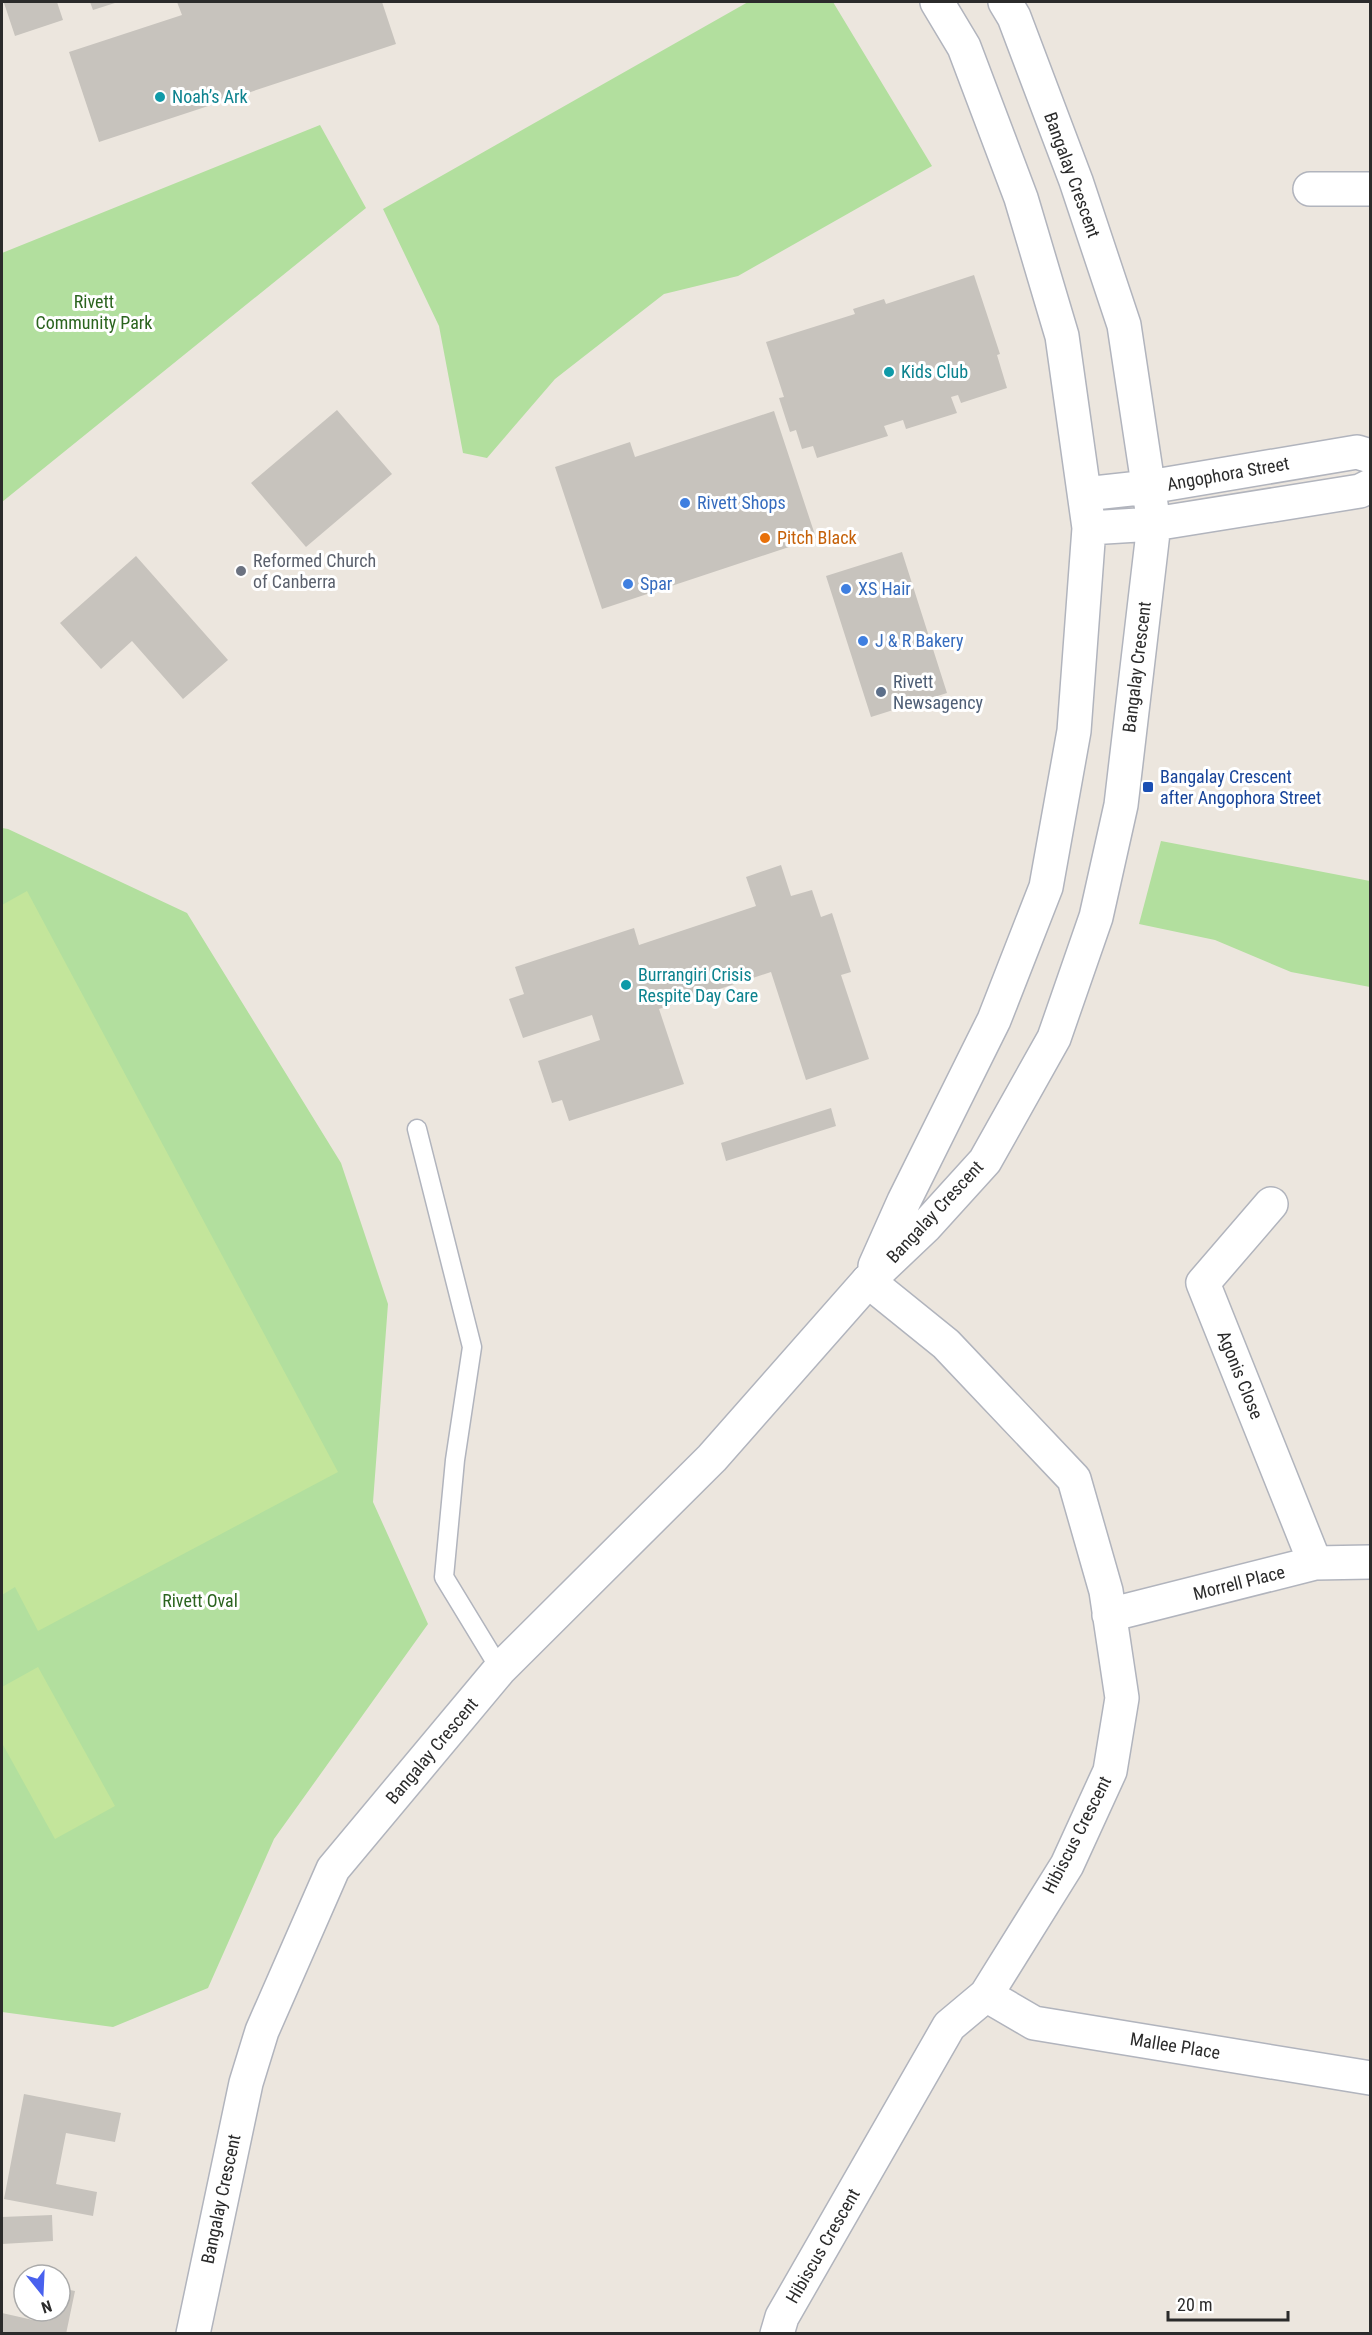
<svg xmlns="http://www.w3.org/2000/svg" width="1372" height="2335" viewBox="0 0 1372 2335" font-family="'Roboto Condensed',sans-serif">
<style>
.green{fill:#b2df9e}
.pitch{fill:#c3e59b}
.building{fill:#c7c3bd}
.lines{fill:none;stroke-linecap:round;stroke-linejoin:round}
.service-casing{stroke:#b1b4bd;stroke-width:21}
.minor-casing{stroke:#b1b4bd;stroke-width:36}
.tertiary-casing{stroke:#b1b4bd;stroke-width:36}
.service{stroke:#fff;stroke-width:18}
.minor{stroke:#fff;stroke-width:33}
.tertiary{stroke:#fff;stroke-width:33}
.culture-dot{fill:#0f9aa8;stroke:#fff;stroke-width:2}
.shop-dot{fill:#3f7fe0;stroke:#fff;stroke-width:2}
.food-dot{fill:#e8710a;stroke:#fff;stroke-width:2}
.worship-dot{fill:#6b7280;stroke:#fff;stroke-width:2}
.service-dot{fill:#5c6f8a;stroke:#fff;stroke-width:2}
.transit-dot{fill:#1a4fb4;stroke:#fff;stroke-width:2}
.labels{text-anchor:middle;stroke-width:6;stroke-linejoin:round;paint-order:stroke}
.culture-label{font-size:18px;fill:#0d838f;stroke:#fff;text-anchor:start}
.street-label{font-size:18px;fill:#2b2b2b;stroke:#fff}
.park-label{font-size:18px;fill:#2b641f;stroke:#fff}
.shop-label{font-size:18px;fill:#366cbe;stroke:#fff;text-anchor:start}
.food-label{font-size:18px;fill:#c56008;stroke:#fff;text-anchor:start}
.worship-label{font-size:18px;fill:#5b616d;stroke:#fff;text-anchor:start}
.service-label{font-size:18px;fill:#4e5e75;stroke:#fff;text-anchor:start}
.transit-label{font-size:18px;fill:#164399;stroke:#fff;text-anchor:start}
</style>
<rect width="100%" height="100%" fill="#ece6de"/>
<!-- green -->
<path class="green" d="M748,2H833L932,166L738,276L664,294L555,379L487,458L463,453L439,326L383,209Z
M320,125L366,208L2,502V253Z
M2,828L8,829L187,913L341,1163L388,1304L373,1502L428,1624L274,1839L208,1988L113,2027L2,2012Z
M1161,841L1370,881V987L1291,972L1215,940L1139,924Z"/>
<!-- pitch -->
<path class="pitch" d="M27,891L338,1472L38,1631L15,1587L2,1595V905Z
M38,1667L115,1806L55,1839L2,1743V1687Z"/>
<!-- building -->
<path class="building" d="M9,2H57L63,20L15,36L4,3Z
M90,2H118L93,10Z
M177,2H382L396,44L99,142L69,52L182,15Z
M974,275L1000,354L997,355L1007,388L961,403L958,395L951,397L957,413L906,429L903,420L884,426L888,436L817,458L813,446L802,449L796,430L790,432L779,398L784,397L766,342L855,314L853,309L884,299L886,304Z
M337,410L392,474L306,547L251,483Z
M774,411L816,538L602,609L555,467L630,442L635,457Z
M902,552L947,693L871,717L826,576Z
M136,556L228,660L183,699L132,641L101,669L60,623Z
M781,865L791,896L812,890L821,917L832,913L851,972L841,975L869,1059L806,1080L771,972L659,1009L684,1084L569,1121L562,1100L552,1103L538,1061L600,1040L592,1015L523,1038L509,999L524,994L515,967L634,928L639,945L756,906L746,877Z
M831,1108L836,1126L726,1161L721,1143Z
M24,2094L121,2113L115,2142L66,2133L56,2184L97,2192L93,2216L4,2199Z
M52,2215L53,2241L2,2244V2217Z
M60,2288L75,2291L66,2334H2V2313L33,2320L35,2311H60Z"/>
<g class="lines">
<defs>
<path id="service" d="M417,1129L472,1347L455,1460L444,1577L500,1669"/>
<path id="minor" d="M1310,189H1370
M1271,1204L1203,1283L1315,1563
M1109,1615L1315,1563L1370,1562
M986,1995L1034,2023L1370,2078
M777,2334L782,2317L949,2026L986,1995L1067,1865L1110,1771L1122,1698L1106,1591L1074,1479L946,1344L868,1281"/>
<path id="tertiary" d="M1085,494L1149,487L1357,452L1370,456
M1089,528L1154,524L1360,491L1370,486
M875,1266L904,1201L994,1020L1046,887L1074,731L1089,528L1062,336L1021,198L964,47L937,2
M193,2334L246,2083L262,2031L333,1869L500,1669L712,1458L868,1281L926,1226L985,1161L1054,1038L1096,917L1121,805L1154,524L1124,325L1076,181L1014,17L1005,2"/>
</defs>
<!-- service casing -->
<use href="#service" class="service-casing"/>
<!-- minor casing -->
<use href="#minor" class="minor-casing"/>
<!-- tertiary casing -->
<use href="#tertiary" class="tertiary-casing"/>
<!-- service -->
<use href="#service" class="service"/>
<!-- minor -->
<use href="#minor" class="minor"/>
<!-- tertiary -->
<use href="#tertiary" class="tertiary"/>
</g>
<!-- markers -->
<g class="culture-dot">
<circle cx="160" cy="97" r="6"/>
<circle cx="889" cy="372" r="6"/>
<circle cx="626" cy="985" r="6"/>
</g>
<g class="shop-dot">
<circle cx="685" cy="503" r="6"/>
<circle cx="628" cy="584" r="6"/>
<circle cx="846" cy="589" r="6"/>
<circle cx="863" cy="641" r="6"/>
</g>
<circle class="food-dot" cx="765" cy="538" r="6"/>
<circle class="worship-dot" cx="241" cy="571" r="6"/>
<circle class="service-dot" cx="881" cy="692" r="6"/>
<rect class="transit-dot" x="1142" y="781" width="12" height="12" rx="3"/>
<g class="labels">
<!-- culture labels -->
<g class="culture-label">
<text x="172" y="103">Noah’s Ark</text>
<text x="901" y="378">Kids Club</text>
<text x="638" y="981">Burrangiri Crisis<tspan x="638" dy="21">Respite Day Care</tspan></text>
</g>
<!-- street labels -->
<g class="street-label">
<text transform="translate(1072 175) rotate(70)" y="6">Bangalay Crescent</text>
<text transform="translate(1228 474) rotate(-10)" y="6">Angophora Street</text>
<text transform="translate(1137 667) rotate(-83)" y="6">Bangalay Crescent</text>
<text transform="translate(935 1212) rotate(-47)" y="6">Bangalay Crescent</text>
<text transform="translate(1240 1375) rotate(68)" y="6">Agonis Close</text>
<text transform="translate(1239 1583) rotate(-14)" y="6">Morrell Place</text>
<text transform="translate(432 1751) rotate(-50)" y="6">Bangalay Crescent</text>
<text transform="translate(1077 1835) rotate(-63)" y="6">Hibiscus Crescent</text>
<text transform="translate(1175 2046) rotate(9)" y="6">Mallee Place</text>
<text transform="translate(221 2199) rotate(-78)" y="6">Bangalay Crescent</text>
<text transform="translate(823 2246) rotate(-60)" y="6">Hibiscus Crescent</text>
</g>
<!-- park labels -->
<g class="park-label">
<text x="94" y="308">Rivett<tspan x="94" dy="21">Community Park</tspan></text>
<text x="200" y="1607">Rivett Oval</text>
</g>
<!-- shop labels -->
<g class="shop-label">
<text x="697" y="509">Rivett Shops</text>
<text x="640" y="590">Spar</text>
<text x="858" y="595">XS Hair</text>
<text x="875" y="647">J &amp; R Bakery</text>
</g>
<!-- food labels -->
<g class="food-label">
<text x="777" y="544">Pitch Black</text>
</g>
<!-- worship labels -->
<g class="worship-label">
<text x="253" y="567">Reformed Church<tspan x="253" dy="21">of Canberra</tspan></text>
</g>
<!-- service labels -->
<g class="service-label">
<text x="893" y="688">Rivett<tspan x="893" dy="21">Newsagency</tspan></text>
</g>
<!-- transit labels -->
<g class="transit-label">
<text x="1160" y="783">Bangalay Crescent<tspan x="1160" dy="21">after Angophora Street</tspan></text>
</g>
</g>
<!-- border -->
<rect width="1372" height="2335" fill="none" stroke="#2b2b2b" stroke-width="6"/>
<!-- north arrow -->
<g transform="translate(42 2293) rotate(162)"><circle r="28" fill="#ffffff" stroke="#aaaaaa" stroke-width="1.5"/>
<path d="M0-4.5L10 22L0 15L-10 22Z" fill="#4961ee"/>
<text y="-9" font-size="16" font-weight="bold" text-anchor="middle" fill="#2b2b2b">N</text>
</g>
<!-- scale -->
<path d="M1168 2311v9h120v-9" fill="none" stroke="#2b2b2b" stroke-width="3"/>
<text x="1177" y="2311" font-size="18" fill="#2b2b2b" stroke="#ffffff" stroke-width="4.5" paint-order="stroke">20 m</text>
</svg>
